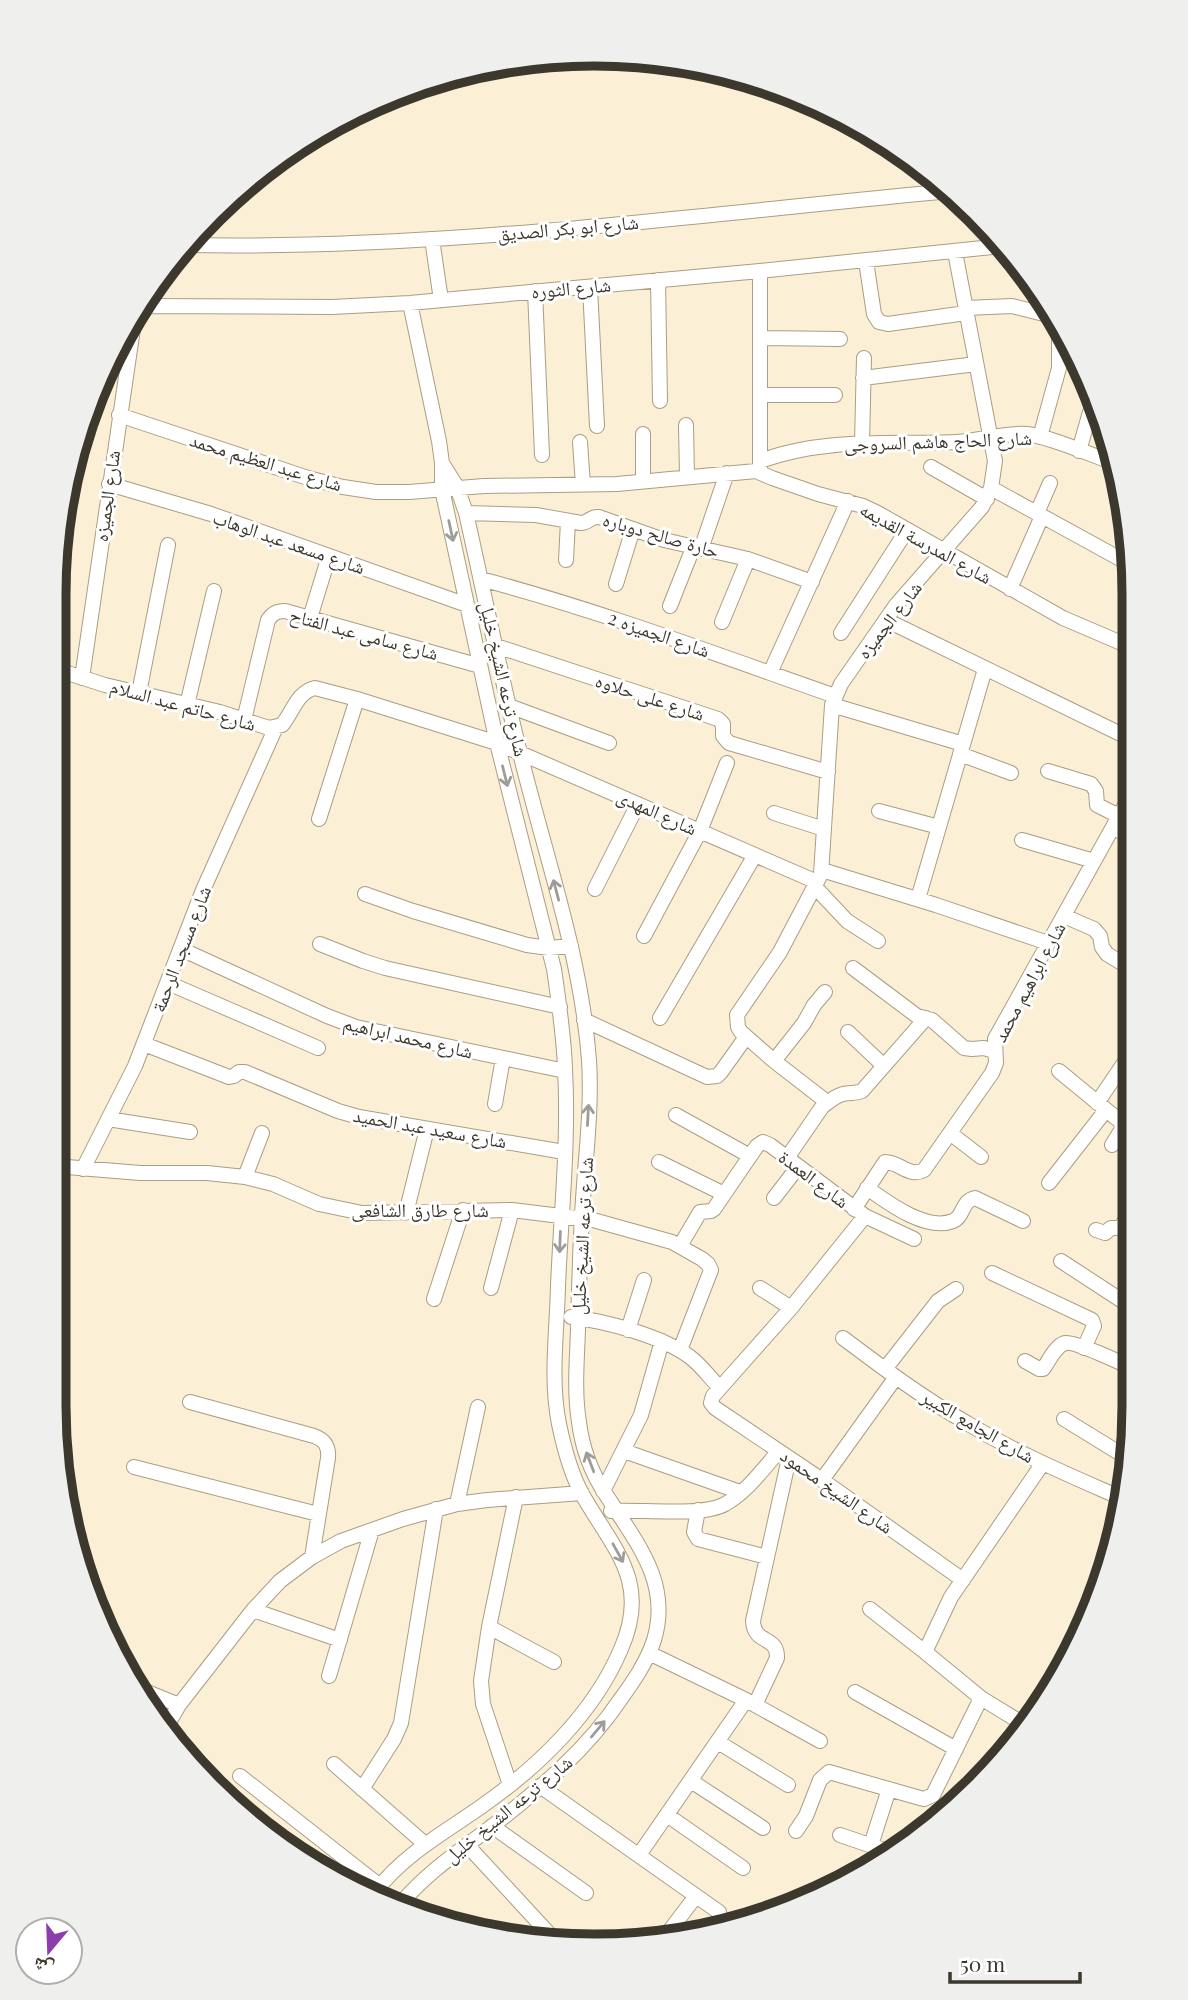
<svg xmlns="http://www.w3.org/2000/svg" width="1188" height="2000" viewBox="0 0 1188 2000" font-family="'Playfair Display','Noto Naskh Arabic',serif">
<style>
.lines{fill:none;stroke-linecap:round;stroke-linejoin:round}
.street-casing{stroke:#a99e85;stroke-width:16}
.street{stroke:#fff;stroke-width:14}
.oneway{stroke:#9e9c96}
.labels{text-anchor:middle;stroke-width:6;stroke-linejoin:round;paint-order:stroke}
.street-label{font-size:19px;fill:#3c382d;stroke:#fff}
.rim{fill:none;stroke:#3c382d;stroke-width:9}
</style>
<rect width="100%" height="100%" fill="#fbf0d5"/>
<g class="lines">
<defs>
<path id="street" d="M432,239L441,300
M186,245C441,250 695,215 949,191
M866,261L874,314L879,322L888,324L966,313
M760,271V469
M658,280L660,401
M590,287L597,426
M535,291L542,455
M139,306L332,307L410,303L760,271L1002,246
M966,308L1012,306L1056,317
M760,338L840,339
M863,378L976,364
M760,395H835
M119,415L308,478L343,487L376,492H409L484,486L617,484L756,471L772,478L818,494L863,506L876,512L1063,618L1133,648
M686,425L687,477
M1040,437L1059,368V321
M580,442L583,485
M862,443L864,358
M1079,451L1090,412
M760,461C827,437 888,445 957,442C979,441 1006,432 1027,434C1051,437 1089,454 1114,463
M931,467L987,499
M643,481V434
M109,484L211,514L467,605
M991,488L1133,566
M466,513L536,515L581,523C589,523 590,516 599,517L664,540L748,559L812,582
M1037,513L1050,483
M701,549L727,473
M566,560L568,521
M481,579C601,611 718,655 835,696
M616,584L633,529
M1010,589L1042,516
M670,606L693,548
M310,618L329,556
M886,620L1133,740
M722,622L748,559
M841,633L907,530
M496,646L718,719L723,724V736L729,743L828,772
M55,669L105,685L220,712L269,728L282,725C293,712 297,692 315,688L357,699L497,743L817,882
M770,673L848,501
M82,678L135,315
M139,693L168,545
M187,705L214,591
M832,705L963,744
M509,706L609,743
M244,720L268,620C273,613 277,611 285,611L480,666
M960,754L1011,773
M1048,771L1091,784L1096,791L1097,805L1119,816
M879,811L939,827
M774,813L824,829
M319,819L357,699
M1113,828L1133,837
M1022,840L1094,861
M822,870L936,905L1048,943
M815,887L847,921L878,941
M595,889L638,804
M365,894L413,911L527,945L549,948L571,946
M918,899L985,669
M1064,916L1094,929L1100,936L1102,947L1107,954L1133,970
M644,936L700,831L727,763
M320,944L363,961L385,968L560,1007
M181,949L327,1016L356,1027L565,1071
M853,968L917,1016L932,1020L964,1048L972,1049L984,1048L994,1051
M168,983L318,1048
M660,1018L755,855
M584,1020L707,1077L717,1076L721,1072L746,1037
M848,1032L884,1066
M144,1044L229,1077L234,1076L239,1072H245L338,1111L359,1117L564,1152
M774,1061L804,1023L814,1005L825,992
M1059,1071L1121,1122L1122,1129L1112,1145
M827,1102L774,1061L741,1032L738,1027L737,1015L780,952L821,874L832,705L841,684L896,605L982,507L991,488L995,461L955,252
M1097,1103L1133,1050
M495,1104L503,1058
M676,1115L750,1156
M108,1119L190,1132
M950,1133L981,1157
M787,1158L822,1107C828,1102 835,1096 843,1094C850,1092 855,1094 862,1091L926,1018
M659,1162L724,1194
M55,1166L140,1173H207L245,1177L273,1184L319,1204L362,1213L512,1210L593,1220L672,1242L702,1259L708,1264L711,1270L680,1350
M83,1169L135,1066L203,890L276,727
M245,1177L262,1133
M1049,1183L1106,1110
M867,1188C887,1202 926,1232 953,1221C964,1217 961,1201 975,1198L1023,1221
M774,1198L798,1167
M854,1209L885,1162C900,1162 909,1178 924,1170L992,1073L996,1063L995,1039L1133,791
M406,1213L427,1129
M865,1216L791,1308L713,1396L711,1403L715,1408L822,1480L963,1580
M1120,1228L1133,1208
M1096,1230L1105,1233L1111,1228H1120
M680,1246L700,1212L711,1211L714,1209L757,1146L763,1142L770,1145L865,1216L914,1239
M1061,1261L1133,1308
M992,1273L1092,1320L1094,1326L1084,1348
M491,1288L512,1210
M760,1288L791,1308
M434,1299L463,1210
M571,1317C605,1321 662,1336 690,1357C701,1365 710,1378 720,1388
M628,1330L644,1280
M843,1338C883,1368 923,1398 967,1423C1016,1453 1069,1475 1121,1498
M1025,1361L1039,1369H1043C1049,1361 1055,1346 1065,1343C1075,1341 1122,1363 1133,1369
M885,1369L938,1301L956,1289
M190,1402L314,1436C325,1440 329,1446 328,1458L312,1557
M1064,1419L1129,1459
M624,1451L740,1492
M134,1467L318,1514
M822,1480L896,1377
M603,1491L641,1415L662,1341
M457,1504L478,1407
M698,1510L694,1532L698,1539L767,1557
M611,1511C638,1509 703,1517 725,1504C746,1493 763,1469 779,1451
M870,1609L925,1652L981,1698L1025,1725
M253,1610L340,1640
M1088,1614L1108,1568
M489,1627L554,1662
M925,1652L951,1597L1043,1463
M649,1653L746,1700L820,1741
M329,1676L372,1530
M142,1690L179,1705
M855,1692L956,1749
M755,1705L777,1658C778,1635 754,1645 753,1621L789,1458
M164,1731L179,1705L253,1610L280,1581L312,1557L341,1541L403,1519L457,1504L487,1500L582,1493
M718,1742L788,1785
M334,1764L425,1844
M240,1776L380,1886
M691,1781L763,1828
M510,1785L483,1704L481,1681L489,1627L516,1497
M540,1786L719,1912
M362,1789L394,1739L401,1723L436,1509
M667,1815L743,1868
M492,1826L586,1893
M796,1831L806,1816L820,1780L829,1772L920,1798L924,1799L933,1795L981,1698
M840,1835L890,1852
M467,1845L552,1937
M871,1845L889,1789
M639,1855L746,1700
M375,1892C404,1854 444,1833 482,1806C538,1767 594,1713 621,1649C651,1581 613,1549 582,1494C570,1472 564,1448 559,1424C550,1379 557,1332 558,1286C561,1214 569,1141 565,1069C564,1036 559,1003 554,969L497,743L442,489V463L439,441L410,303
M401,1903C431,1869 460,1851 495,1824C541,1788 587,1749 620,1700C633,1682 647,1662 654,1640C672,1581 634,1540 605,1493C591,1472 582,1446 579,1422C574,1391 577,1360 578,1329C579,1286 580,1242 583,1199C586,1153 592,1106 589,1060C581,955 545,855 520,753C500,673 484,593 466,513L457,487L442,463
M664,1938L696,1896"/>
</defs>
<!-- street casing -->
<use href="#street" class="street-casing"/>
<!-- street -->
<use href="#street" class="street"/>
</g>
<!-- one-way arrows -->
<defs><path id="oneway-shaft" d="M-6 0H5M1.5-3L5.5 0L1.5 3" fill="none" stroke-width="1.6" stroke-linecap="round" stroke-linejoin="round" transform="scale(1.75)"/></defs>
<g class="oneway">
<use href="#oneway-shaft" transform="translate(451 531) rotate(78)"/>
<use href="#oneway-shaft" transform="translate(505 776) rotate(76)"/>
<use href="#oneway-shaft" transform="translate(556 890) rotate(-105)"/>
<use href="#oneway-shaft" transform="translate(588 1115) rotate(-87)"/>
<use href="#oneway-shaft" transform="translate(560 1242) rotate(92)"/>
<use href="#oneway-shaft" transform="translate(590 1462) rotate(-111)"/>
<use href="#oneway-shaft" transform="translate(618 1553) rotate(61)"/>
<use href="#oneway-shaft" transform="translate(598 1729) rotate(-50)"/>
</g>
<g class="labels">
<!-- street labels -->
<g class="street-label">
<text transform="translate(568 228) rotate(-5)" y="7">شارع ابو بكر الصديق</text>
<text transform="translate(571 288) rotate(-5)" y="7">شارع الثوره</text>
<text transform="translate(938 441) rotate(-2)" y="7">شارع الحاج هاشم السروجى</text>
<text transform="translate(266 462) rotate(17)" y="7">شارع عبد العظيم محمد</text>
<text transform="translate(107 496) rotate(-82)" y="7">شارع الجميزه</text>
<text transform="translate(661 535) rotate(16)" y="7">حارة صالح دوباره</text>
<text transform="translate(289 542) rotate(19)" y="7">شارع مسعد عبد الوهاب</text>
<text transform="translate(926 543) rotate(29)" y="7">شارع المدرسة القديمه</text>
<text transform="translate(889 620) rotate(-52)" y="7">شارع الجميزه</text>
<text transform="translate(364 634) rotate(15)" y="7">شارع سامى عبد الفتاح</text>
<text transform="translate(659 634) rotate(19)" y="7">شارع الجميزه 2</text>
<text transform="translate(504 679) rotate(77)" y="7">شارع ترعه الشيخ خليل</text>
<text transform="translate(650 697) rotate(18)" y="7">شارع على حلاوه</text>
<text transform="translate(183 705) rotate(15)" y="7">شارع حاتم عبد السلام</text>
<text transform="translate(657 812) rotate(24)" y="7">شارع المهدى</text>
<text transform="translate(181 949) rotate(-69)" y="7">شارع مسجد الرحمة</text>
<text transform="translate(1029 982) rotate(-62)" y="7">شارع ابراهيم محمد</text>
<text transform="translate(408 1037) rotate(13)" y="7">شارع محمد ابراهيم</text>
<text transform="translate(430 1128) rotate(10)" y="7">شارع سعيد عبد الحميد</text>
<text transform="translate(814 1179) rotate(37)" y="7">شارع العمدة</text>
<text x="420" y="1217">شارع طارق الشافعى</text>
<text transform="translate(582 1236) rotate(-87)" y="7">شارع ترعه الشيخ خليل</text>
<text transform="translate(978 1426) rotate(30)" y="7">شارع الجامع الكبير</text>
<text transform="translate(837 1491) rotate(35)" y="7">شارع الشيخ محمود</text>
<text transform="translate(508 1809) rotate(-39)" y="7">شارع ترعه الشيخ خليل</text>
</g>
</g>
<!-- crop -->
<path d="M0 0H1188V2000H0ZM594 66H594A528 528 0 0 1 1122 594V1406A528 528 0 0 1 594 1934H594A528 528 0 0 1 66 1406V594A528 528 0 0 1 594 66Z" fill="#efefee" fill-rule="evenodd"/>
<path class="rim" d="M594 66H594A528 528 0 0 1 1122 594V1406A528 528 0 0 1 594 1934H594A528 528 0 0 1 66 1406V594A528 528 0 0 1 594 66Z"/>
<!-- north arrow -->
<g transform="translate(49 1951) rotate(199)"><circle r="33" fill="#ffffff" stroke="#b1afab" stroke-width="2"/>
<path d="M0-5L12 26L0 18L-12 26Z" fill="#8d3cab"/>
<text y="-10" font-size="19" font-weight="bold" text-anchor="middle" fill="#3c382d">ش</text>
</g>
<!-- scale -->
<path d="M950 1972v10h130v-10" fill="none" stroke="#3c382d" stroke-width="3.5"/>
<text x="960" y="1972" font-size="21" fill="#3c382d" stroke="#ffffff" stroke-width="5" paint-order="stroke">50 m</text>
</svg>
